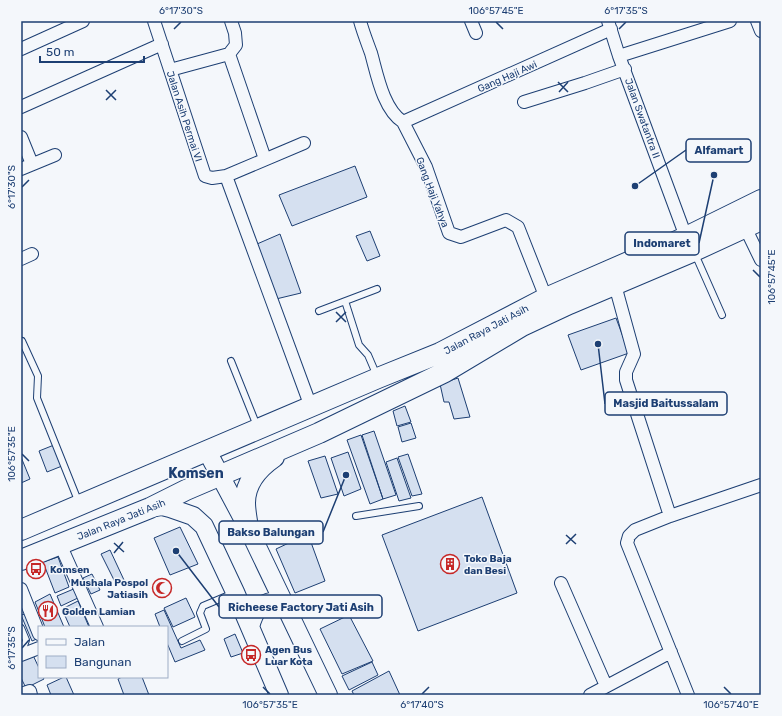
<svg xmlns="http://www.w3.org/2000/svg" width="782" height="716" viewBox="0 0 782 716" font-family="Rubik,sans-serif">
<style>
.building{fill:#d5e0f0;stroke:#1d3f73}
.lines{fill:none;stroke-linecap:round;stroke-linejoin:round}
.lane-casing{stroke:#1d3f73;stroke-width:8}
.street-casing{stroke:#1d3f73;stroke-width:14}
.secondary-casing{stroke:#1d3f73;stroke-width:20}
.primary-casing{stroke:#1d3f73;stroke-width:22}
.lane{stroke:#f4f7fb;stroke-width:6}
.street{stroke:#f4f7fb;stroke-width:12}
.secondary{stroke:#f4f7fb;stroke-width:18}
.primary{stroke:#f4f7fb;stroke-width:20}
.ticks{fill:none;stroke:#1d3f73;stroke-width:1.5}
.labels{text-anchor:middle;stroke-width:3;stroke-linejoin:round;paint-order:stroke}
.street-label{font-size:10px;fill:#1d3f73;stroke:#f4f7fb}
.poi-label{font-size:10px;font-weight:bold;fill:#1d3f73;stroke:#f4f7fb;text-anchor:start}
.district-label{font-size:14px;font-weight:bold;fill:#1d3f73;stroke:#f4f7fb}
.leader{fill:none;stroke:#1d3f73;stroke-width:1.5}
.callout-dot{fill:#1d3f73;stroke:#f4f7fb;stroke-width:1.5}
.callout{fill:#f4f7fb;stroke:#1d3f73;stroke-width:1.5}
.callout-label{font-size:11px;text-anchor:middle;font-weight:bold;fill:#1d3f73}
.neatline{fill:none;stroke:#1d3f73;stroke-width:1.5}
.ticks-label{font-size:10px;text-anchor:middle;fill:#1d3f73}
</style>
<rect width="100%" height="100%" fill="#f4f7fb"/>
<!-- building -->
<path class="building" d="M355,166L367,197L292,226L279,195Z
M370,231L380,256L367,261L356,236Z
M280,234L301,293L276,299L257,244Z
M616,318L629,353L581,370L568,335Z
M458,378L470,417L454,419L449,402H444L440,384Z
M405,406L411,422L397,426L393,411Z
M411,423L416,438L402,442L398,427Z
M374,431L396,495L383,499L362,435Z
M361,435L383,499L370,504L347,440Z
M54,445L62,466L47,472L39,451Z
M348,452L361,489L344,496L331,458Z
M408,454L422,494L412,496L398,457Z
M325,456L338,494L321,498L308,461Z
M21,457L30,479L21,483Z
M397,458L411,498L399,501L386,462Z
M482,497L517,593L418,631L382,535Z
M180,527L198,564L170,575L154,538Z
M308,534L325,581L295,593L276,549Z
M110,550L124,580L116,584L101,554Z
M58,557L69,587L55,593L43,562Z
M92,574L100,590L91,594L83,578Z
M76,588L80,597L61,606L57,596Z
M50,594L64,627H45L35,602Z
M186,598L195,617L173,627L164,608Z
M78,601L89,627H70L62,609Z
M164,610L181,648L200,640L205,650L175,662L167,643V627H160L155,614Z
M29,613L39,638L32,641L21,615Z
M349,615L373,661L342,674L320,629Z
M235,634L243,653L231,657L224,639Z
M32,653L39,668V677H43L44,679L26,688L21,678V658Z
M372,662L378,675L349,690L342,676Z
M389,671L400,695H354L352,691Z
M64,677H66L74,695H51L47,685Z
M122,677H142L149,695H124L118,679Z"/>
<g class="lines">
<defs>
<path id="lane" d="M695,254L722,315
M345,301L359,345L368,355L377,376
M319,311L377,289
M22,341L38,376L37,398L79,503
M231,361L257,426
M356,516L419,506
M21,628L26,640L24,646L21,647
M182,641L206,629L200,613L203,606L234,593"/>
<path id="street" d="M154,21L205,176L212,178L226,176L304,143
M231,21L235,33L236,45L229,54L265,159
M360,21C363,32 367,42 371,53C377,74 383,109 403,122
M471,21L476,33
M608,21L619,56L686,237
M757,21L761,31
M21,49L83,21
M619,56L730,21
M170,70L229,54
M524,102L585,83L625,69
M21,107L162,44
M403,122L426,167L449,233L461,237L506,220L518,227L546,298
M403,122L611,29
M21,137L32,164
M21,169L55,155
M226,176L311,407
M745,227L761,260
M21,259L32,254
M615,285L634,354L626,372V380L670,516
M60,544L97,627
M561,583L606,686
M21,589L39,634
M21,655L39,648
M21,694L30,691L31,695
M590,695L671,652
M688,695L627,543L629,536L635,530L670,516L761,485"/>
<path id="secondary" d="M207,451L248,528L328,695
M150,508L162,506L170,508L193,516L204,526L235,592L279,695
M250,627C255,607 262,602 282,600"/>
<path id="primary" d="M248,528C247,520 245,511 245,503C245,483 258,468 274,457
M21,530L378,378L440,353L546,298L686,237L761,200
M21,560L150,508L186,490L319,433L445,372L522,326L569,304L694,251L761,220"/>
</defs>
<!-- lane casing -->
<use href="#lane" class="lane-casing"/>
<!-- street casing -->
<use href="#street" class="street-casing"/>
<!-- secondary casing -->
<use href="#secondary" class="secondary-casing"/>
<!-- primary casing -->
<use href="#primary" class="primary-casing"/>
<!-- lane -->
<use href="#lane" class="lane"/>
<!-- street -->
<use href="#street" class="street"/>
<!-- secondary -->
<use href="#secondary" class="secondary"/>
<!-- primary -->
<use href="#primary" class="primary"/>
</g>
<!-- ticks -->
<path class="ticks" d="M496,22L503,29M174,29L181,22M619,29L626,22M558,82L568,92M106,90L116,100M559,92L568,82M106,100L116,90M22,187L29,180M753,270L760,277M336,312L346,322M336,322L346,312M22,454L29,461M566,535L576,544M114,543L124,552M566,544L576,534M114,553L123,542M22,648L29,640M263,687L270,694M724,687L731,694M422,694L429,687"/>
<!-- icons -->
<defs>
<symbol id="building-ring" viewBox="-11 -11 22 22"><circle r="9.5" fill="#f4f7fb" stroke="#c62828" stroke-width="1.5"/><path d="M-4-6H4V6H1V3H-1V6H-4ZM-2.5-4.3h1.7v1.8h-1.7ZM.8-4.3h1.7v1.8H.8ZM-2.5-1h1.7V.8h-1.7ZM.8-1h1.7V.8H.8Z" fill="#c62828"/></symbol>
<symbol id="bus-ring" viewBox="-11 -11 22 22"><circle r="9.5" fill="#f4f7fb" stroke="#c62828" stroke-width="1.5"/><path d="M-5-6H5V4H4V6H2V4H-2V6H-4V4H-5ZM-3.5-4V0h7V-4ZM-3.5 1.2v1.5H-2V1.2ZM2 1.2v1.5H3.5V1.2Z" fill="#c62828"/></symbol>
<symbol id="mosque-ring" viewBox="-11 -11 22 22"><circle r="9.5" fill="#f4f7fb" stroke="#c62828" stroke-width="1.5"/><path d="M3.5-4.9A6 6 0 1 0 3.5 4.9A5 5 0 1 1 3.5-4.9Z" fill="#c62828"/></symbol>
<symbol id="restaurant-ring" viewBox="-11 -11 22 22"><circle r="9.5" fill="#f4f7fb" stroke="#c62828" stroke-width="1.5"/><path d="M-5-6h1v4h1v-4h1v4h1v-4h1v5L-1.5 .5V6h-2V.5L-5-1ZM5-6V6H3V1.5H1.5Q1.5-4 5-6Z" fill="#c62828"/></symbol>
</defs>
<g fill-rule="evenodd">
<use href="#building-ring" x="439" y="553" width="22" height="22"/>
<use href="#bus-ring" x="25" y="558" width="22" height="22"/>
<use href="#mosque-ring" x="151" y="577" width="22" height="22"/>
<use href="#restaurant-ring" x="37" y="600" width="22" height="22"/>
<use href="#bus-ring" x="240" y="644" width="22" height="22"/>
</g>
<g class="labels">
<!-- street labels -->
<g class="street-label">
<text transform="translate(507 76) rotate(-24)" y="4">Gang Haji Awi</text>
<text transform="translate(185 116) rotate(72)" y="4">Jalan Asih Permai VI</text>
<text transform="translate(643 118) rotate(70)" y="4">Jalan Swatantra II</text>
<text transform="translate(433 192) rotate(69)" y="4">Gang Haji Yahya</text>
<text transform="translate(486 329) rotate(-28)" y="4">Jalan Raya Jati Asih</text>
<text transform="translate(121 519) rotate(-22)" y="4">Jalan Raya Jati Asih</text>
</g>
<!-- poi labels -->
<g class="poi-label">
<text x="464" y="562">Toko Baja<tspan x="464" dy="12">dan Besi</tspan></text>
<text x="50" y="573">Komsen</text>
<text x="148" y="586" text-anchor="end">Mushala Pospol<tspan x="148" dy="12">Jatiasih</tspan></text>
<text x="62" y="615">Golden Lamian</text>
<text x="265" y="653">Agen Bus<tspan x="265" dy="12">Luar Kota</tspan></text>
</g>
<!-- district labels -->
<g class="district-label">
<text x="196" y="478">Komsen</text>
</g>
</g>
<!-- callouts -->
<path class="leader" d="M635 186L686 150M714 175L699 243M598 344L605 404M346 475L323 532M176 551L219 607"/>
<g class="callout-dot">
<circle cx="635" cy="186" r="4"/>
<circle cx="714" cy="175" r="4"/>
<circle cx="598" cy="344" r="4"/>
<circle cx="346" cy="475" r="4"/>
<circle cx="176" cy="551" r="4"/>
</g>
<g class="callout">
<rect x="686" y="139" width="65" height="23" rx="4"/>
<rect x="625" y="232" width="74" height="23" rx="4"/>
<rect x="605" y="392" width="122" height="23" rx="4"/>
<rect x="219" y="521" width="104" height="23" rx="4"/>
<rect x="219" y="595" width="163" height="23" rx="4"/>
</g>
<g class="callout-label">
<text x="719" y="154">Alfamart</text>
<text x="662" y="247">Indomaret</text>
<text x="666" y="407">Masjid Baitussalam</text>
<text x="271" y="536">Bakso Balungan</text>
<text x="301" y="611">Richeese Factory Jati Asih</text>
</g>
<!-- border -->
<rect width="782" height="716" fill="none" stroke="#f4f7fb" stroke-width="44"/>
<!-- legend -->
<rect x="38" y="626" width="130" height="52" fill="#f4f7fb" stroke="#9eadc5"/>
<rect x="46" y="639" width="20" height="6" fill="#f4f7fb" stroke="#9eadc5"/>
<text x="74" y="646" font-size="12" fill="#1d3f73">Jalan</text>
<rect x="46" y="656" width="20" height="12" fill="#d5e0f0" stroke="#9eadc5"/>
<text x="74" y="666" font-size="12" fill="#1d3f73">Bangunan</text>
<!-- scale -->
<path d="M40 56v6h104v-6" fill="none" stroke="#1d3f73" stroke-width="2"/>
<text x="46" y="56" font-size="12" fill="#1d3f73" stroke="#f4f7fb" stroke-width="3" paint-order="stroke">50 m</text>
<rect x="22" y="22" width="738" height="672" class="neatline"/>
<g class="ticks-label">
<text x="181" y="14">6°17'30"S</text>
<text x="496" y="14">106°57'45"E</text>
<text x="626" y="14">6°17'35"S</text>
<text transform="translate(11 187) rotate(-90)" y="4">6°17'30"S</text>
<text transform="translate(771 277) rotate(-90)" y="4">106°57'45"E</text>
<text transform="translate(11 454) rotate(-90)" y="4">106°57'35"E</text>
<text transform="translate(11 648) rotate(-90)" y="4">6°17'35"S</text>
<text x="270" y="708">106°57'35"E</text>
<text x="422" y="708">6°17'40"S</text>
<text x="731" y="708">106°57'40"E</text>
</g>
</svg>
